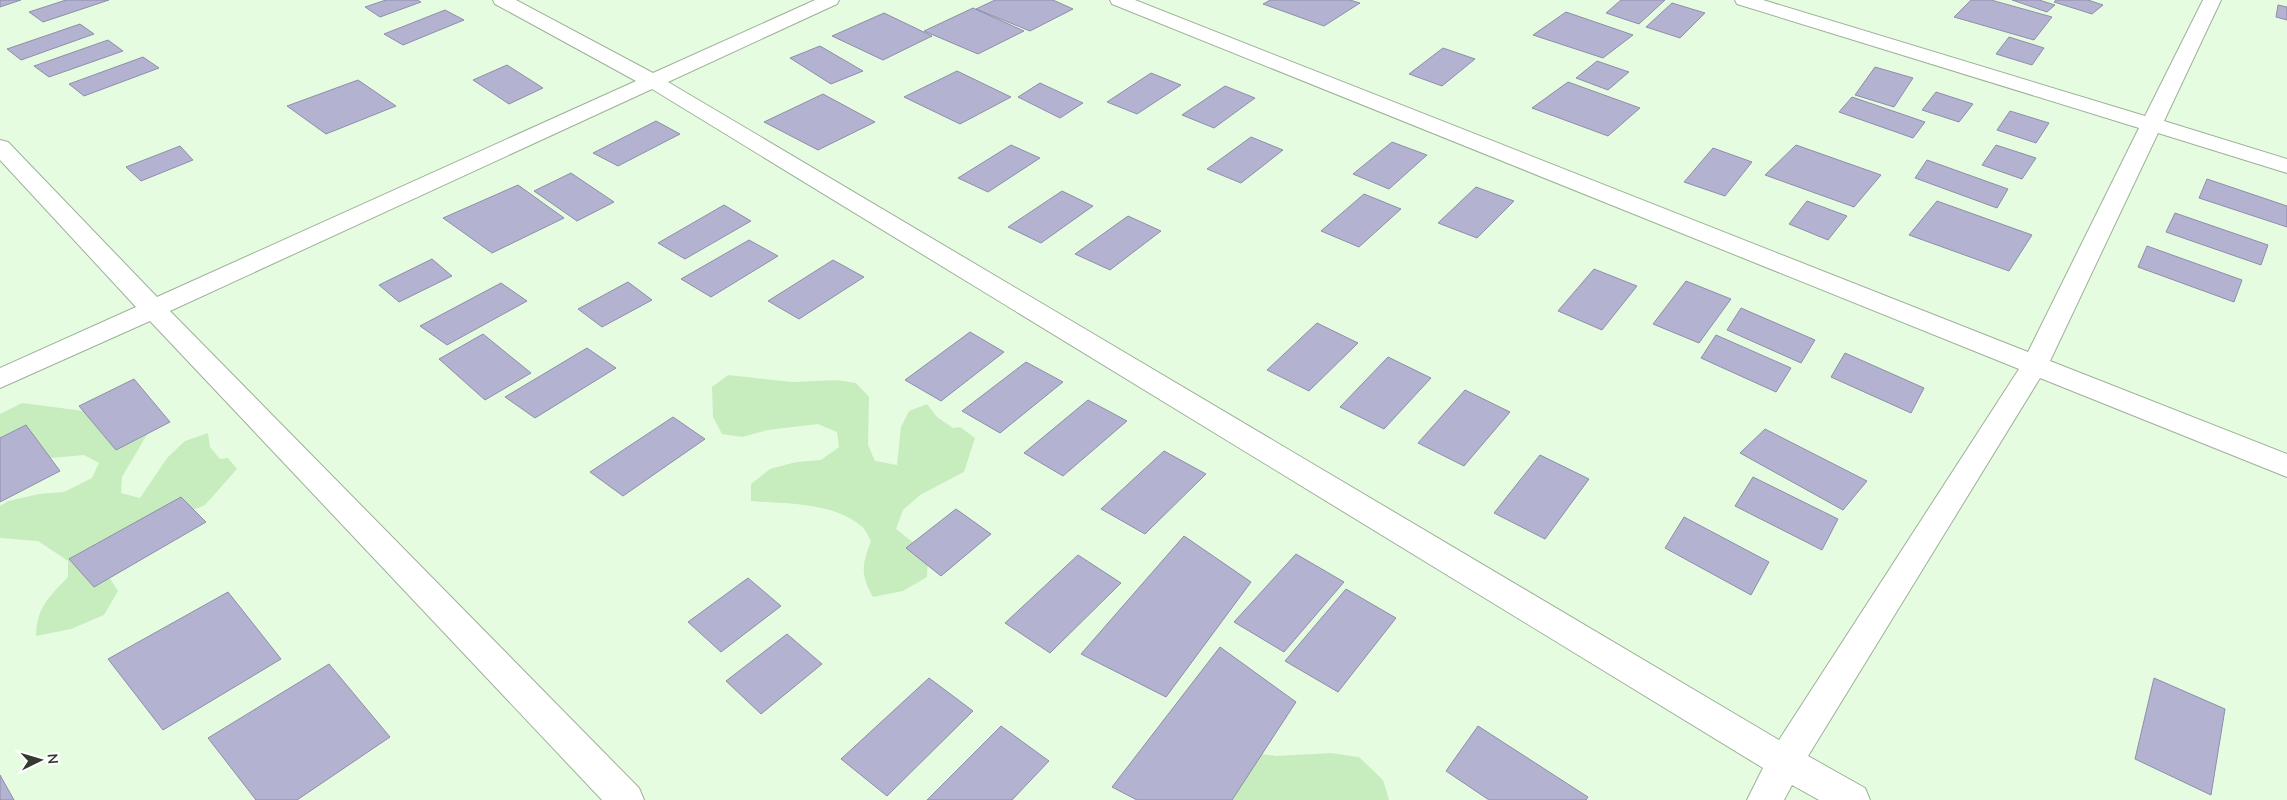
<svg xmlns="http://www.w3.org/2000/svg" width="2287" height="800" viewBox="0 0 2287 800" font-family="'Nunito Sans',sans-serif">
<style>
.green{fill:#c7edbe}
.building{fill:#b3b3d1;stroke:#8e8eab}
.lines{fill:none;stroke-linecap:round;stroke-linejoin:round}
.street-casing{stroke:#9db198;stroke-width:2}
.street{fill:#fff;fill-rule:evenodd}
</style>
<rect width="100%" height="100%" fill="#e6fce1"/>
<!-- green -->
<path class="green" d="M728,375L793,382L836,380L856,383L869,397L868,445L875,461L897,465L901,427L909,411L927,404L937,417L953,428L960,427L975,438L964,472L920,495L903,510L896,529L928,554L927,577L903,591L873,597C860,574 862,565 871,541C868,536 865,528 860,525C831,502 787,504 751,501V484L770,469L796,462L821,460L839,447L837,432L818,424L768,430L742,437L722,434L713,417L712,387Z
M22,403L84,411L152,426L122,477L121,493L140,498L167,458L185,441L208,433L210,447L220,459L228,458L237,469L205,505L146,529L101,565L118,591L104,615L71,629L36,636C37,607 48,598 68,577V561L38,541L0,538V506L8,501L39,494L64,492L92,478L99,463L84,455L30,460L0,468V414Z
M1188,743L1276,756L1331,753L1359,757L1383,780L1389,800H1185Z"/>
<!-- building -->
<path class="building" d="M0,0H21L0,7Z
M66,0H109L43,22L29,12Z
M386,0H417L421,2L380,17L365,7Z
M995,0H1053L1073,9L1030,31L976,9Z
M1270,0H1350L1360,3L1324,26L1263,4Z
M1621,0H1665L1639,24L1606,13Z
M1971,0H1991L2052,17L2034,40L1954,17Z
M2012,0H2039L2055,5L2047,12Z
M2056,0H2088L2103,5L2092,14L2054,2Z
M1672,3L1705,13L1680,38L1646,27Z
M2278,5L2287,7V20L2276,17Z
M973,8L1024,31L978,54L924,31Z
M445,10L464,20L403,45L384,34Z
M1566,12L1633,35L1603,58L1533,35Z
M884,13L932,36L883,60L832,36Z
M80,24L94,34L21,60L7,49Z
M2009,37L2044,48L2032,65L1996,54Z
M108,40L123,51L49,77L34,66Z
M820,46L863,71L831,84L790,58Z
M1443,48L1475,59L1442,86L1409,74Z
M143,57L159,68L84,96L69,84Z
M1597,61L1629,72L1608,90L1576,78Z
M507,65L543,88L509,104L473,80Z
M1875,67L1913,78L1894,107L1855,95Z
M957,71L1011,97L960,124L904,97Z
M1151,73L1181,85L1137,114L1107,102Z
M358,80L396,106L326,134L287,106Z
M1568,82L1640,108L1608,136L1532,108Z
M1040,83L1083,103L1060,118L1018,97Z
M1225,86L1255,98L1214,128L1182,115Z
M1936,92L1973,104L1959,122L1922,110Z
M823,94L875,122L818,150L764,122Z
M1852,97L1925,122L1913,138L1839,112Z
M2010,111L2049,123L2036,143L1997,130Z
M656,121L680,134L618,166L593,153Z
M1251,137L1283,150L1241,183L1207,169Z
M1392,142L1427,155L1389,189L1353,174Z
M1011,145L1040,158L988,192L958,178Z
M1796,145L1881,175L1854,207L1765,175Z
M1996,145L2036,158L2022,179L1982,165Z
M180,146L193,160L141,181L126,167Z
M1713,148L1752,162L1725,196L1684,182Z
M1927,160L2008,189L1997,208L1915,178Z
M571,173L614,202L577,221L534,191Z
M2207,179L2287,206V227L2199,198Z
M518,185L564,218L492,253L443,218Z
M1476,187L1514,201L1477,238L1438,223Z
M1062,191L1093,206L1041,243L1008,227Z
M1364,194L1401,209L1359,247L1321,231Z
M1807,201L1847,216L1828,240L1789,224Z
M1937,201L2032,235L2009,271L1909,235Z
M724,205L751,221L685,259L658,243Z
M2175,213L2268,245L2261,265L2166,232Z
M1128,216L1161,231L1110,270L1075,254Z
M749,240L778,256L711,297L681,279Z
M2147,246L2242,280L2234,302L2138,267Z
M432,259L452,276L399,302L379,285Z
M833,260L864,277L799,319L768,301Z
M1594,269L1637,286L1602,330L1558,311Z
M1686,281L1731,299L1699,343L1653,324Z
M628,282L652,300L602,327L578,309Z
M501,283L527,301L447,345L420,326Z
M1741,308L1815,340L1801,363L1727,330Z
M1317,323L1358,343L1309,391L1267,370Z
M970,332L1004,352L941,401L905,380Z
M483,334L531,373L485,400L439,359Z
M1716,335L1791,368L1776,392L1701,358Z
M587,348L616,368L535,418L505,397Z
M1845,353L1924,388L1911,413L1831,377Z
M1388,357L1431,378L1384,429L1340,407Z
M1026,362L1063,382L1000,433L962,411Z
M134,379L170,422L116,450L79,406Z
M1465,390L1510,412L1464,466L1418,443Z
M1088,400L1127,421L1063,476L1024,453Z
M673,417L705,439L623,496L590,472Z
M26,425L60,471L0,502V438Z
M1765,429L1867,481L1843,510L1740,453Z
M1164,451L1206,474L1145,534L1101,509Z
M1540,455L1589,479L1545,539L1494,513Z
M1753,477L1838,519L1822,550L1735,506Z
M181,497L206,522L94,587L69,559Z
M956,509L991,534L941,576L906,548Z
M1684,517L1769,562L1751,595L1665,548Z
M1184,536L1251,582L1166,697L1081,654Z
M1296,554L1344,582L1284,652L1234,622Z
M1078,555L1121,583L1050,653L1005,623Z
M748,578L781,606L721,652L688,622Z
M1346,589L1396,618L1338,692L1285,661Z
M228,592L281,659L163,730L108,659Z
M787,634L822,664L761,714L726,681Z
M1220,647L1296,702L1232,800H1137L1112,787Z
M329,664L390,737L297,800H256L208,738Z
M929,678L973,711L887,796L841,759Z
M2154,678L2225,709L2211,795L2135,759Z
M1001,726L1049,761L1012,800H927Z
M1478,726L1588,797L1586,800H1489L1446,771Z
M0,775L14,800H0Z"/>
<g class="lines">
<defs>
<path id="street" d="M493,0H516L653,73L815,0H839L837,4L668,82L1779,740L2019,369L1112,4L1110,0H1135L2028,352L2139,128L1737,4L1735,0H1763L2145,116L2203,0H2221L2164,121L2287,159V173L2158,133L2050,361L2287,454V477L2040,378L1808,756L1865,788L1870,800H1819L1792,785L1784,800H1747L1763,768L652,89L170,311L639,788L644,800H602L150,321L0,388V368L136,307L0,160V140L8,142L157,297L636,81L495,4Z"/>
</defs>
<!-- street casing -->
<use href="#street" class="street-casing"/>
<!-- street -->
<use href="#street" class="street"/>
</g>
<!-- north arrow -->
<g transform="translate(40 760) rotate(85)" stroke="#ffffff" stroke-width="4" paint-order="stroke">
<path d="M0-4L9 19L0 12L-9 19Z" fill="#333b31"/>
<text y="-8" font-size="14" font-weight="bold" text-anchor="middle" fill="#333b31">N</text>
</g>
</svg>
